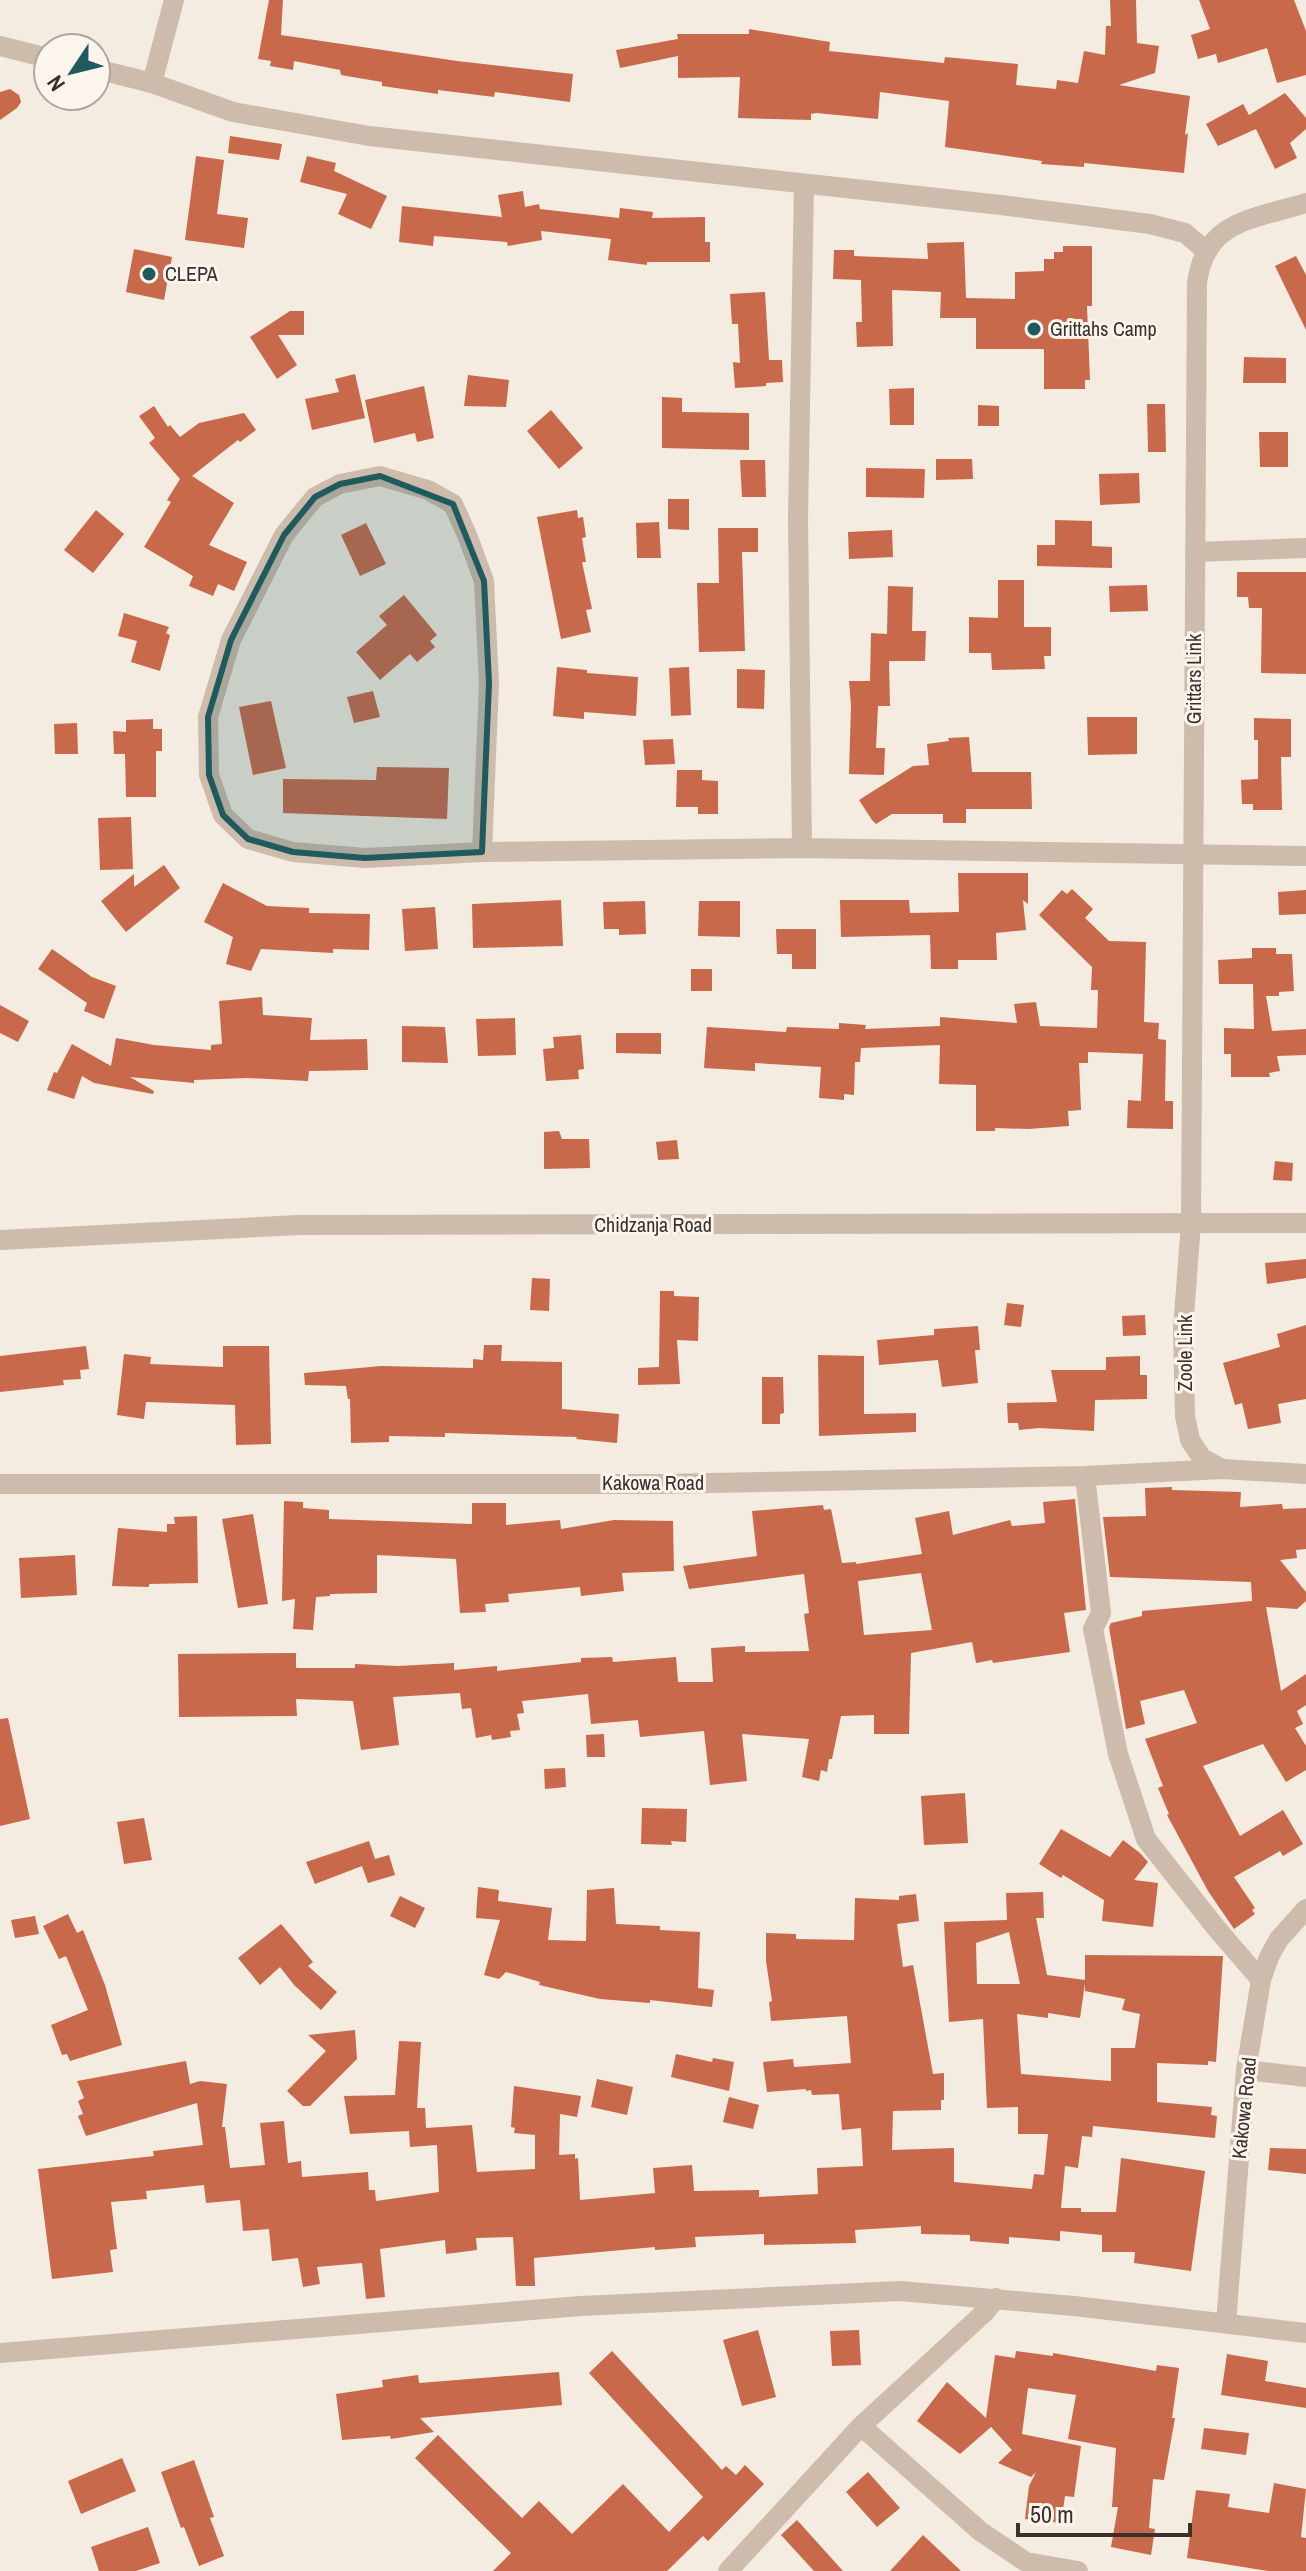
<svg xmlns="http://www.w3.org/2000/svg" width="1306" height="2571" viewBox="0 0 1306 2571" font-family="'Archivo Narrow',sans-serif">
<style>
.building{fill:#c8694b;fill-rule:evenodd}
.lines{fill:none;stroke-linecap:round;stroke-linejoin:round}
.minor{stroke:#cdbbac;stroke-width:20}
.tertiary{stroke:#cdbbac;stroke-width:20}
.marked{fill:#1f5a5e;fill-opacity:0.2;stroke:#1f5a5e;stroke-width:6;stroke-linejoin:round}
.poi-dot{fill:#1f5a5e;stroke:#fbf5ee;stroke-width:3}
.labels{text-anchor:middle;stroke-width:6;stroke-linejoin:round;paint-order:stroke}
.poi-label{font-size:20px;fill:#3b302b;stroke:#fbf5ee;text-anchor:start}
.street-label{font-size:20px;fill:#3b302b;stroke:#fbf5ee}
</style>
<rect width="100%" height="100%" fill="#f4ebe1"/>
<!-- building -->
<path class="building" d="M269,0H283L281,35L457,61L573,74L570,102L495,92L494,97L438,90V94L382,86V82L341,75L340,70L294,61L293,70L270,66L271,61L258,59Z
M1110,0H1136L1137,43L1159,46L1155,73L1119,85L1190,96L1185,135L1188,133L1184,173L1084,163V167L1041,164L1042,161L945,147L949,101L880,92L878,119L816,113L811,114V120L738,118L740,77L678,78V56L620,68L616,50L678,39L677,34H749V29L830,42L829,51L944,63L945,57L1018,64L1016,85L1056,89L1057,80L1078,83L1084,51L1105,55L1106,26H1111Z
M1199,0H1294L1306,31V75L1277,83L1267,48L1218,63L1216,54L1198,59L1191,35L1210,29Z
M10,89L19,95L21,102L17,108L0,120V92Z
M1285,93L1306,118V129L1290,143L1297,158L1275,169L1256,129L1218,146L1206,124L1243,104L1249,115Z
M230,136L282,144L279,160L228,153Z
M196,156L224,160L217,214L248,218L244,248L185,240Z
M307,156L336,163L334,171L387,196L371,229L338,214L347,194L300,182Z
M523,191L525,207L539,204L540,209L619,218L620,208L653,212L652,218L705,217V242H710V262H647V265L608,260L611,239L541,231L542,240L508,246L507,242L434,236L433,246L399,242L402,206L502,217L498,195Z
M964,242L966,298L1015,299V272L1044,271V259H1054V252H1063V246H1092V306H1087L1090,380H1085V389H1044V349H976V318H940L941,292L892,290L893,346L857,347L856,322H862L861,280L833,279L834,250H854V256L928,259L927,243Z
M134,249L172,257L164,300L126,292Z
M1296,256L1306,275V330L1275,266Z
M765,292L769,360H782L783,382L766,383V386L735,388L733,362L740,363L738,324H732L730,294Z
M290,311H304V335H278L297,365L277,379L250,337Z
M1244,357L1286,358V383H1243Z
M355,374L365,418L312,430L305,399L339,392L335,379Z
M468,375L509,380L506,407L464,406Z
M424,386L434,438L417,442L415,433L374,443L365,400Z
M914,388V425H890L889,389Z
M662,397L682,398V412L749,413V450L662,448Z
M1147,404H1165L1166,452H1148Z
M978,405L999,406V426H978Z
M154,406L168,427L170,425L180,437L199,423L244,413L256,430L240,442L238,440L192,476L234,503L209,545L247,562L234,591L218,584L213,596L189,586L193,576L144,547L171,502L167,500L180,479L149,443L155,438L139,416Z
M551,410L583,448L559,469L527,431Z
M1259,432H1288V467H1260Z
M936,459H972L973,479L936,480Z
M740,460H765L766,497H742Z
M866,468L925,469L924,498L866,497Z
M1139,473L1140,503L1100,505L1099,474Z
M668,499H689V530L668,529Z
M96,510L124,534L93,573L64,550Z
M577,510L578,518L583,517L586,537L582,538L586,562H582L592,609L586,610L591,632L561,639L537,517Z
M1055,520L1092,521V546L1112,547V568L1037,566V545H1055Z
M659,522L661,558H637L636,523Z
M366,523L386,564L360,576L341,535Z
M718,528H758V552H742L745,651L699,652L697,583H719Z
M892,530L893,557L849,559L848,532Z
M1237,572H1306V674L1261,673L1262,608H1249L1248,597H1237Z
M998,580H1024V627H1051V656H1044L1045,669L992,670L991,653H969V617L998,618Z
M1147,585L1148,611L1110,612L1109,586Z
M888,586L913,587L912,631H926L925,661H889L890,706H878L876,748H885L884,775L849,774L851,706L849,681H870L871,633L887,634Z
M404,595L437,635L430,641L435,647L417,662L410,654L380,680L356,652L387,625L379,616Z
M124,613L169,627L166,633L170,635L160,671L131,662L137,641L118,636Z
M557,667L587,670V673L638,677L636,716L584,712V719L553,716Z
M689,667L691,715L671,716L669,668Z
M737,669L765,670L764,709L737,708Z
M373,691L380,717L354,723L347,697Z
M271,701L286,768L253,775L239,707Z
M1087,717H1137V754L1088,755Z
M1254,718L1291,719V757H1281L1282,810H1253V804H1242L1241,780L1258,779V740H1254Z
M153,719V729H162V751H156V797H126L125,754H114L113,731L126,732V720Z
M77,723L78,754H55L54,724Z
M969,737L972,772H1031L1032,809H966V823H943V814H892L876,824L872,820L859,800L913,766L929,765L927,744L949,741L948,738Z
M673,739L675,764L645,765L643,740Z
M377,767L449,768L447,819L283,813V779L376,780Z
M677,770H702V780L718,781V814H698V807H676Z
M131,817L133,869L100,870L98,818Z
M164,865L180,888L126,932L101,901L134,874V887Z
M958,873H1028V904L1023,900L1026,930L996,933L997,960H958V969H931L930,935L841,937L840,900H909L910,913L959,912Z
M223,883L267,906L309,908V913L370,914L369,950L333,949V953L261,949L251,971L226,964L233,937L204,922Z
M1072,889L1093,909L1085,918L1109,941L1146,942L1144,1022L1159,1023L1158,1039L1166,1040L1165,1101H1173V1129L1127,1128L1128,1100L1141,1101L1143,1054L1088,1052V1063H1079L1081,1110L1068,1111L1069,1126L1029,1129L995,1128V1131H976V1085L939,1084L940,1045L861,1048L860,1062H855L854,1095L844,1094V1100L819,1098L821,1067L755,1063V1071L704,1068L707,1027L786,1032L787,1027L839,1029V1023L866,1025L865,1029L940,1026V1017L1017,1023L1014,1004L1036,1002L1040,1026L1097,1028L1098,990H1091L1092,967L1039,915L1062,890L1067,894Z
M1306,890V914L1279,915L1278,892Z
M561,900L563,946L473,948L472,904Z
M645,901L646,934L619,935V929H604L603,902Z
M699,901H740V937L698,936Z
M435,907L438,949L405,951L402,909Z
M776,929H816V969H792V954H777Z
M1252,948H1276V954H1292L1294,991L1279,992V996H1266L1272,1031L1306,1029V1055L1277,1056L1280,1071L1269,1073L1270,1077H1231V1054H1224V1028L1254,1029L1253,984H1219L1218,960L1252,958Z
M52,949L92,977L116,986L104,1019L84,1011L87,1003L38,969Z
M691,969H712V991H691Z
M262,997L263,1015L312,1018L310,1040L367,1039L368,1070L309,1071L308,1081L247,1078L194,1080V1083L130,1077L154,1091L153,1094L94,1083L82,1076L74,1099L47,1090L54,1072L57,1073L72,1044L111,1066L116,1038L154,1045L211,1050V1045L222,1044L219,1001Z
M0,1005L29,1021L18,1042L0,1033Z
M515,1018L516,1055L478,1056L476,1019Z
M402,1026L445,1027L448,1063L402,1062Z
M616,1033H661V1054L616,1053Z
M581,1035L584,1069L578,1070L579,1079L546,1081L543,1049L554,1048L553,1037Z
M559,1131L562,1139H589L590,1168L544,1169V1132Z
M677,1140L679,1159L658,1160L656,1142Z
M1275,1161L1293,1163L1292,1181L1273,1180Z
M1306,1259V1278L1267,1284L1265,1263Z
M532,1278L550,1279L549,1311L530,1310Z
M660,1291H674V1296L699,1297L698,1341L677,1340L680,1384L638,1385V1368L659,1367Z
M1007,1303L1024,1305L1021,1327L1004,1325Z
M1145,1315L1146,1335L1123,1336L1122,1316Z
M1306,1325V1399L1278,1404L1281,1423L1248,1429L1242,1403L1235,1405L1223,1363L1280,1347L1277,1334Z
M978,1326L980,1350H975L978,1383L942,1387L938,1360L879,1365L877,1340L934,1335V1329Z
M484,1345H502L501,1361L562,1362V1409L619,1414L617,1443L576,1439L577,1437L445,1433V1437L389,1436V1442L351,1443L350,1399H348L346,1386L305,1385L304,1373L381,1366L473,1368V1359L483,1360Z
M86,1346L89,1369L80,1370L81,1379L63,1380L64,1385L0,1392V1356Z
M223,1346H269L271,1444L236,1445L235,1405L146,1402L144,1419L117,1415L124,1354L151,1357L150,1364L223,1367Z
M818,1355L864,1356V1414L916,1413V1432L819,1436Z
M1140,1356V1375H1147V1399L1095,1400L1094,1431L1039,1428L1019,1430L1018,1423H1008L1007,1403L1057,1402L1051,1370H1106V1357Z
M762,1377H783L784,1413L780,1414V1424H762Z
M1172,1487V1490L1241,1492L1240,1507L1282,1504L1283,1509L1306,1508V1549L1296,1550L1297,1558L1280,1560L1306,1592V1601L1297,1609L1266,1607L1281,1691L1306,1674V1705L1297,1711L1303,1724L1295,1728L1306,1746V1770L1286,1782L1263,1744L1203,1766L1240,1836L1283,1810L1303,1844L1283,1856L1280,1851L1234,1877L1255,1908L1252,1910L1255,1914L1234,1929L1208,1891L1167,1815L1169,1814L1158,1788L1163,1786L1145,1739L1197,1723L1184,1690L1140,1701L1145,1724L1126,1729L1109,1627L1111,1623L1142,1616V1611L1252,1601L1251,1582L1110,1577L1103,1517L1146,1516L1145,1488Z
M1075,1499L1086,1610L1064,1613L1070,1652L993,1663L992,1660L976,1663L972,1642L911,1653L909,1734H874V1715L841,1716L832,1759H829L827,1772L821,1770L819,1781L802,1777L809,1739L742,1734L747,1781L710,1785L704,1731L640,1737L638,1720L591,1724L588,1694L522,1701L524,1713L517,1714L520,1730L510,1731L511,1737L492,1740L491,1735L476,1738L471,1708L462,1709L460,1693L393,1697L399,1745L361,1750L353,1701L296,1699L297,1716L179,1717L178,1654L296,1653V1668H355V1664L398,1666L454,1663V1670L497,1666V1671L581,1662V1658L612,1657L613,1662L676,1657L678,1682H713L711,1648L745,1646V1652L809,1651L804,1614L809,1613L804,1574L689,1589L683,1566L757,1556L752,1511L823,1505L824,1510L831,1509L842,1563L856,1562V1564L922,1554L915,1518L949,1511L953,1535L1010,1520L1012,1526L1045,1523L1043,1502ZM921,1573L932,1630L864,1635L858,1581Z
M284,1501L303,1502V1508L329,1510V1519L472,1524V1503H506V1525L560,1520L561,1529L614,1520L673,1521L674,1571L622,1573L624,1591L581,1596L580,1587L508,1594L509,1602L485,1604L486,1612L460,1613L456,1559L377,1555V1593L330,1594V1596L316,1597L313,1630L293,1629L295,1599L282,1601Z
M253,1514L268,1604L238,1608L222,1519Z
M197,1516L198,1583L149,1584V1587L112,1586L118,1528L167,1532V1524H175L174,1517Z
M75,1555L77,1595L21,1598L19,1558Z
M8,1718L30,1819L0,1826V1719Z
M604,1734L605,1757H587L586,1735Z
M565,1768L566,1787L545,1789L544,1769Z
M965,1793L968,1843L924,1845L921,1796Z
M642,1808L687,1809L686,1842L671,1841L672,1845L641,1844Z
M144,1818L152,1860L124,1864L117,1822Z
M1061,1829L1110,1857L1123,1840L1140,1853L1148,1862L1134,1880L1158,1883L1153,1927L1102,1921L1104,1900L1063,1875L1061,1878L1039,1864Z
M369,1841L375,1859L389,1855L395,1875L368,1883L362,1866L315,1884L306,1862Z
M478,1887L499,1890L498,1901L552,1908L548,1940L586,1941L587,1890L614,1888L616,1924L660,1926V1930L700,1932L698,1988L714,1990L712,2007L650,2000V2003L600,1999L539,1985L540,1982L506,1972L499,1979L484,1975L500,1920L476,1918Z
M1043,1892L1044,1918H1036L1047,1975L1085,1980V1955L1223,1956L1216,2062L1208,2061V2065L1157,2063V2102L1212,2107L1211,2115L1217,2116L1215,2138L1093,2126L1092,2137L1082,2136L1078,2168L1065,2166L1061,2208H1081V2212H1116L1121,2158L1205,2171L1191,2271L1134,2263L1135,2252H1102V2235L1060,2231V2241L1009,2237V2244L970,2241V2235L921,2234V2226L855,2230L856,2243L764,2245V2234L695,2237L696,2247L655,2250V2247L534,2258L535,2286H516L513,2237L476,2238L477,2250L446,2254L445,2240L380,2249L385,2297L366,2299L362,2263L317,2267L320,2284L303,2287L298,2258L272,2261L269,2229L243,2231L240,2200L206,2203L204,2185L146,2191L147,2199L111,2202L117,2249L110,2250L113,2272L52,2279L38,2169L154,2156L153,2151L203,2145L197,2103L86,2136L78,2116L83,2114L78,2101L84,2098L77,2081L186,2061L190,2084L200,2081L227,2084L222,2127H225L230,2168L265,2165L260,2123L284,2121L288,2163L301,2161L302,2177L368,2172L369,2190H375L376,2201L439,2192L437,2145L410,2147L409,2131L350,2134L344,2096L395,2095L399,2041L421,2042L417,2108H425L426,2128L472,2125L477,2172L535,2169V2135L514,2133L515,2128L511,2127L514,2086L581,2096L577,2117L560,2114L559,2155L575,2154V2159L578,2158L580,2200L655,2193L653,2168L692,2165L694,2191L759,2190V2197L818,2194L817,2168L863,2166L861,2128L842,2130L839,2094L812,2095L811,2090L806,2091V2089L767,2092L763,2062L793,2059L794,2067L851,2063L847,2016L771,2021L769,2002L772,2001L766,1961V1933L796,1934V1939L854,1940L855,1898L899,1900V1896L916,1894L919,1921L897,1924L903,1967L913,1965L933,2074L944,2073V2100H941V2110L893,2111L892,2150L954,2148V2182L1032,2189L1034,2174L1044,2175L1048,2134H1018V2107L987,2108L983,2019L949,2022L944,1922L1007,1920L1006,1893ZM1009,1932L1020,1984H977L976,1943ZM1085,1983V1991L1125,1999L1122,2010L1140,2014L1135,2048H1111V2081L1021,2074L1017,2014L1048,2018V2013L1080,2018Z
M400,1896L425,1908L415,1928L390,1916Z
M68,1914L77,1933L83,1930L105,1985L122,2045L70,2061L67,2054L62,2055L51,2025L88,2010L66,1956L59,1959L43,1926Z
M35,1916L39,1934L15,1938L11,1920Z
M281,1924L313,1962L308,1966L337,1992L321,2010L294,1985L280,1967L260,1985L238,1958Z
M355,2030L357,2059L310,2106H303L287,2091L326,2051L308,2035Z
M676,2054L712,2062L713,2058L734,2062L729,2091L671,2077Z
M597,2079L633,2087L627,2115L591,2107Z
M729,2097L759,2105L753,2129L723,2122Z
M1270,2148L1306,2149V2174L1268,2170Z
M758,2330L776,2397L742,2406L723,2340Z
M859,2330L861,2365L832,2366L830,2331Z
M612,2351L722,2470L726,2466L736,2475L745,2465L764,2484L708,2541L703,2536L667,2571H493L511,2553L415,2458L438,2435L522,2518L539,2501L572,2534L623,2484L669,2532L703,2497L589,2373Z
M1016,2351L1053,2356V2353L1156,2371L1157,2365L1179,2368L1172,2418H1175L1164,2480L1153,2479L1149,2528L1155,2529L1151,2555L1111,2547L1118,2507H1112L1116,2448L1068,2439L1076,2395L1028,2388L1022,2434L1081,2446L1074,2497L1065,2496L1061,2523L1025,2519L1029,2486L1036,2472L1031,2477L998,2463L1012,2450L991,2427L960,2454L917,2421L947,2382L986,2418L995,2355L1015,2358Z
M1227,2354L1268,2361L1265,2381L1306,2388V2408L1221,2395Z
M559,2372L562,2405L420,2418L434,2432L391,2439L390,2436L342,2440L336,2394L383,2387L382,2380L418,2375L419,2383Z
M1204,2428L1249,2433L1246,2455L1201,2449Z
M122,2458L136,2491L81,2514L68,2481Z
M194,2460L214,2517L210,2518L224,2556L199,2566L184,2527L181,2528L161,2472Z
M868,2472L900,2508L877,2527L846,2492Z
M1274,2483L1306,2489L1301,2537L1306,2538V2571H1268L1187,2558L1196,2490L1230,2494L1228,2507L1269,2513Z
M797,2520L843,2571H814L781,2535Z
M148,2527L160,2563L136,2571H99L91,2547Z
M923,2535L961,2571H890Z"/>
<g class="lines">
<!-- minor -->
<path class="minor" d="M0,46L48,58
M96,69L152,83L233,112L369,136L1001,205L1150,224L1185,233L1205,250
M152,83L174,0
M1195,552L1306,548
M802,848L798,518L804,184
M482,852L489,683L484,581L467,535L453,504L428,490L380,476L340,484L315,497L284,535L231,640L208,717L209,775L223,815L248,839L293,852L365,858L482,852L802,848L1306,856
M1085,1476L1101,1613L1093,1629L1118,1754L1146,1839L1217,1929L1261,1980
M0,1484H658L1085,1476L1222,1469L1306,1474
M1246,2070L1306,2077
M1226,2323L1246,2070L1261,1980L1269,1957L1279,1939L1306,1909
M861,2426L980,2531L1026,2562L1078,2571
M728,2571L861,2426L985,2312L996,2298"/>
<!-- tertiary -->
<path class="tertiary" d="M0,1240L299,1225L1306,1223
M1222,1469L1202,1458L1190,1440L1185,1416L1183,1329L1191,1223L1197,283C1205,220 1254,219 1306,203
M0,2353L581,2306L900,2291L1074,2306L1306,2333"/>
</g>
<!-- marked area -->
<path class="marked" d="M380,476L453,504L484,581L489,683L482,852L365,858L293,852L248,839L223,815L209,775L208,717L231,640L284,535L315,497L340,484Z"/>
<!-- markers -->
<g class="poi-dot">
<circle cx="149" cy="274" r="8"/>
<circle cx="1034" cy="329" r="8"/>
</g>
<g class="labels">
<!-- poi labels -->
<g class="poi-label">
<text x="165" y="281">CLEPA</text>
<text x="1050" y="336">Grittahs Camp</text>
</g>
<!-- street labels -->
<g class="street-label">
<text transform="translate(1194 679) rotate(-90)" y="7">Grittars Link</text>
<text x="653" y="1232">Chidzanja Road</text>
<text transform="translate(1185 1353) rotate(-90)" y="7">Zoole Link</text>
<text x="653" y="1490">Kakowa Road</text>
<text transform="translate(1244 2108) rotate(-84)" y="7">Kakowa Road</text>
</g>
</g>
<!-- north arrow -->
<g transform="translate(72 72) rotate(235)"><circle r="38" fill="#fbf5ee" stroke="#aea6a0" stroke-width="2"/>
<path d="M0-6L14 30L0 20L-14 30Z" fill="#1f5a5e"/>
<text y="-12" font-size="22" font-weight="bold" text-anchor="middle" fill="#3b302b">N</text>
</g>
<!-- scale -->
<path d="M1018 2523v12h172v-12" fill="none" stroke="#3b302b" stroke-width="4"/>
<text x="1030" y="2523" font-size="24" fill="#3b302b" stroke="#fbf5ee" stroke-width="6" paint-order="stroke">50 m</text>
</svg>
